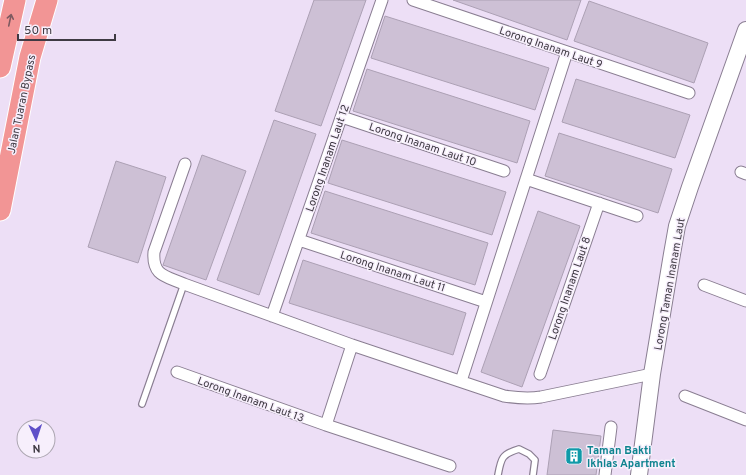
<svg xmlns="http://www.w3.org/2000/svg" width="746" height="475" font-family="Overpass,sans-serif">
<style>
.building{fill:#cdc0d5;stroke:#aca0b4}
.lines{fill:none;stroke-linecap:round;stroke-linejoin:round}
.lane-casing{stroke:#8a7e92;stroke-width:8}
.street-casing{stroke:#8a7e92;stroke-width:13}
.secondary-casing{stroke:#8a7e92;stroke-width:18}
.highway-casing{stroke:#fff;stroke-width:23}
.lane{stroke:#fff;stroke-width:5.5}
.street{stroke:#fff;stroke-width:11}
.secondary{stroke:#fff;stroke-width:16}
.highway{stroke:#f29595;stroke-width:21}
.oneway{stroke:#7e5a60}
.labels{text-anchor:middle;stroke-width:3;stroke-linejoin:round;paint-order:stroke}
.street-label{font-size:11px;fill:#3f3a43;stroke:#f7effc}
.culture-label{font-size:11px;font-weight:bold;fill:#0d838f;stroke:#f7effc;text-anchor:start}
</style>
<rect width="100%" height="100%" fill="#eddff6"/>
<path class="building" d="M314,0H366L321,126L275,111Z
M453,0H581L567,40Z
M589,1L708,43L694,83L574,41Z
M385,16L549,68L535,110L371,58Z
M367,69L530,121L517,163L353,111Z
M576,79L690,115L675,158L562,122Z
M274,120L316,134L259,295L217,280Z
M559,133L672,169L658,213L545,176Z
M342,140L506,192L492,235L328,183Z
M202,155L246,171L206,280L163,265Z
M116,161L166,177L138,263L88,247Z
M325,191L488,243L475,285L311,233Z
M538,211L580,226L522,387L481,372Z
M303,260L466,313L453,355L289,303Z
M553,430L601,436L596,475H547Z"/>
<g class="lines">
<defs>
<path id="lane" d="M142,404L184,284
M498,475C501,458 502,454 519,449L529,454L535,460L533,475"/>
<path id="street" d="M413,0L689,93
M342,117L504,171
M185,164L154,252C152,276 166,276 184,284L352,345L504,396C517,398 528,399 541,397L652,374
M741,172L746,174
M526,179L637,216
M299,240L486,302
M704,285L746,301
M272,316L382,0
M177,372L326,425L450,466
M540,374L599,203
M461,381L567,52
M685,396L746,420
M326,425L352,345
M605,475L611,427"/>
<path id="secondary" d="M639,475L652,374L672,254L677,226L690,187L746,30"/>
<path id="highway" d="M0,67L15,0
M0,210L30,57L47,0"/>
</defs>
<use href="#lane" class="lane-casing"/>
<use href="#street" class="street-casing"/>
<use href="#secondary" class="secondary-casing"/>
<use href="#highway" class="highway-casing"/>
<use href="#lane" class="lane"/>
<use href="#street" class="street"/>
<use href="#secondary" class="secondary"/>
<use href="#highway" class="highway"/>
</g>
<defs><path id="oneway-shaft" d="M-6 0H5M1.5-3L5.5 0L1.5 3" fill="none" stroke-width="1.6" stroke-linecap="round" stroke-linejoin="round"/></defs>
<use class="oneway" href="#oneway-shaft" transform="translate(10 20) rotate(-78)"/>
<defs>
<symbol id="building-square" viewBox="-11 -11 22 22"><rect x="-9" y="-9" width="18" height="18" rx="4" fill="#0f9aa8" stroke="#f7effc"/><path d="M-4-6H4V6H1V3H-1V6H-4ZM-2.5-4.3h1.7v1.8h-1.7ZM.8-4.3h1.7v1.8H.8ZM-2.5-1h1.7V.8h-1.7ZM.8-1h1.7V.8H.8Z" fill="#fff"/></symbol>
</defs>
<g fill-rule="evenodd">
<use href="#building-square" x="564" y="446" width="20" height="20"/>
</g>
<g class="labels">
<g class="street-label">
<text transform="translate(551 47) rotate(19)" y="4">Lorong Inanam Laut 9</text>
<text transform="translate(21 104) rotate(-78)" y="4">Jalan Tuaran Bypass</text>
<text transform="translate(423 144) rotate(19)" y="4">Lorong Inanam Laut 10</text>
<text transform="translate(327 158) rotate(-71)" y="4">Lorong Inanam Laut 12</text>
<text transform="translate(393 271) rotate(18)" y="4">Lorong Inanam Laut 11</text>
<text transform="translate(669 284) rotate(-80)" y="4">Lorong Taman Inanam Laut</text>
<text transform="translate(569 288) rotate(-71)" y="4">Lorong Inanam Laut 8</text>
<text transform="translate(251 399) rotate(20)" y="4">Lorong Inanam Laut 13</text>
</g>
<g class="culture-label">
<text x="587" y="454">Taman Bakti<tspan x="587" dy="13">Ikhlas Apartment</tspan></text>
</g>
</g>
<g transform="translate(36 439) rotate(177)"><circle r="19" fill="#f7effc" stroke="#ada7b2"/>
<path d="M0-3L7 15L0 10L-7 15Z" fill="#5f50c8"/>
<text y="-6" font-size="11" font-weight="bold" text-anchor="middle" fill="#3f3a43">N</text>
</g>
<path d="M18 34v6h97v-6" fill="none" stroke="#3f3a43" stroke-width="2"/>
<text x="24" y="34" font-size="12" fill="#3f3a43" stroke="#f7effc" stroke-width="3" paint-order="stroke">50 m</text>
</svg>
